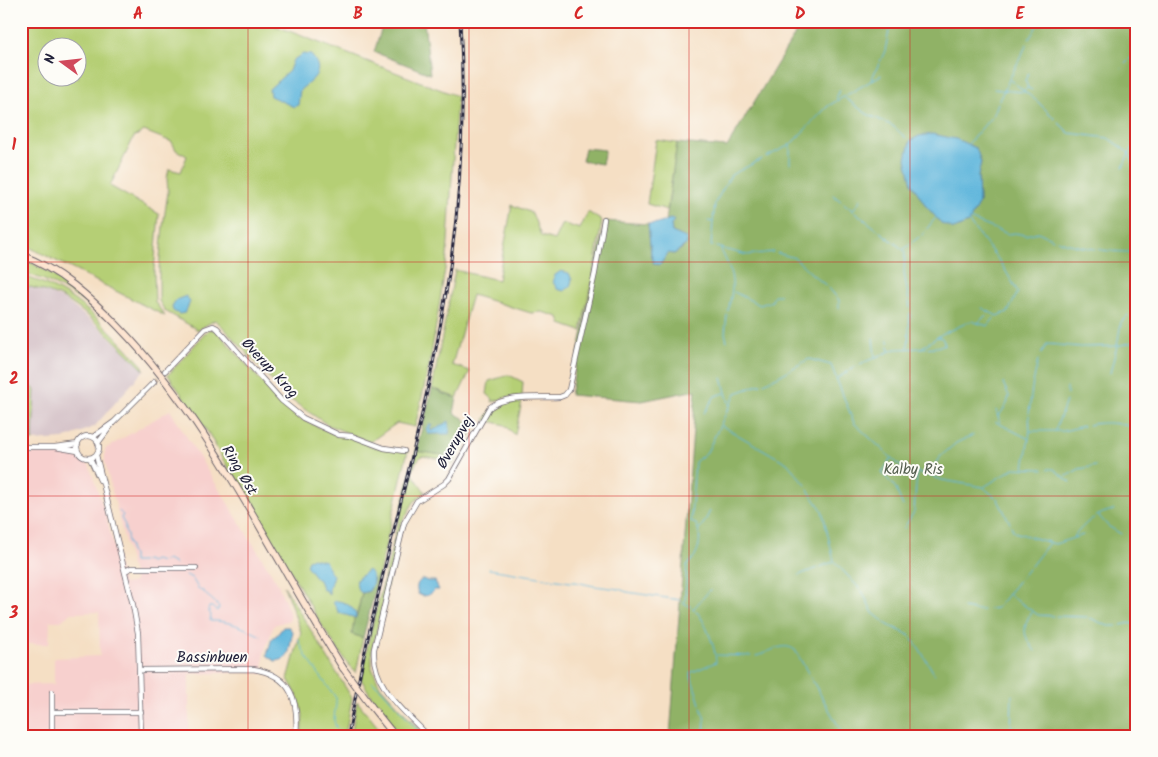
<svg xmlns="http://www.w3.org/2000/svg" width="1158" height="757" font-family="Kalam,sans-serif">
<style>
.built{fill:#f7d0ce}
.industrial{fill:#d2bec4}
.green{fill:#b5cf74;stroke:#6c7858;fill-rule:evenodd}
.forest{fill:#90b266;stroke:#596a50;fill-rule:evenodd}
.water{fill:#5fb6dc;stroke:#406c8c}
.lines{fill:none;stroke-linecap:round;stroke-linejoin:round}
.stream{stroke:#5fb6dc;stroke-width:1}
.street-tunnel{stroke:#cbb9a9;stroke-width:4.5;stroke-dasharray:4.5 2;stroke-linecap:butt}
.street-casing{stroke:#6c646b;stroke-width:6}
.secondary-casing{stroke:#6c646b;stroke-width:8}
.street{stroke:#fff;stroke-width:4.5}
.secondary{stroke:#fde4d0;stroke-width:6}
.rail-casing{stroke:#22223b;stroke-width:3}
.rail{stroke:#fdfcf7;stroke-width:1;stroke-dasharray:4;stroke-linecap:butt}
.secondary-bridge-casing{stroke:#6c646b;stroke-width:8;stroke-linecap:butt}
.secondary-bridge{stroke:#fde4d0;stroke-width:6}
.grid{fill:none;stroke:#d62828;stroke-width:1;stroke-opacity:0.55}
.labels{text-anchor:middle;stroke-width:4;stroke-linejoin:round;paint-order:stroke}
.street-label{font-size:15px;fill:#22223b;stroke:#fdfcf7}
.park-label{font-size:15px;fill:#555f4f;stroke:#fdfcf7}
.neatline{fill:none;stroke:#d62828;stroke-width:2}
.grid-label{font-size:16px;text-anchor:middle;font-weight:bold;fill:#d62828}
</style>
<rect width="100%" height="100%" fill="#fdfcf7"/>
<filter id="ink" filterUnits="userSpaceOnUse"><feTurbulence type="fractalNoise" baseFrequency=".02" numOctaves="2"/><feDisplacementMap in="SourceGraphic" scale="10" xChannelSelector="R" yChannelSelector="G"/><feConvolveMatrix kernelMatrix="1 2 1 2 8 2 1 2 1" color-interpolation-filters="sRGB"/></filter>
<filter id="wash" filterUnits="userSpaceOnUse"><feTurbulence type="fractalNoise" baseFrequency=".0096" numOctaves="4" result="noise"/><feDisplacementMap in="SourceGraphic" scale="20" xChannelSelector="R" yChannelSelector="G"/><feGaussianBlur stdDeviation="1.12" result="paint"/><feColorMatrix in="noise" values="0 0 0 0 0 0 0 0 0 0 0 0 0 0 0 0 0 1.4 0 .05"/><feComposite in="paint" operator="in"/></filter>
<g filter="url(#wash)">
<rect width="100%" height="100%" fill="#f5dfc4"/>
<path class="built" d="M170,410L278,584L289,612L290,620L274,625L264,653L263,674L252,672L189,674V736H21V685L54,684V658L100,656L99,612L71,613L61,621H50L49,644H21V453H70L89,465L107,519L123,584L135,582L105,462V449Z"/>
<path class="industrial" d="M29,287L47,292L66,301L100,328L144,370L94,427L63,439L33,441L35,390L23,375V368L28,361L27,353L24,350L21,351V294Z"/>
<path class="green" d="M21,21H263L457,96L447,257L430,362L415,427L397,423L370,442L328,425L288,398L221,325L215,320L198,330L165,311L159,301V268L163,226L168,192L167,178L169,169L181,172L187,156L176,150L172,142L144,131L134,137L110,186L159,214L154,271L155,302L165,316L21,243ZM48,48H78V78H48Z
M656,140L677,143L667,210L647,204Z
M512,205L532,213L541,236L554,240L562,223L580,229L588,212L602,221L593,274L581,331L561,324L559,317L542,312L531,313L472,295L452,365L470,371L457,398L432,389L455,270L498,280Z
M21,258C53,272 80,293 105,316L103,317C76,295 55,282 21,272Z
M21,276C75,289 107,327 143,366L144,370C121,348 93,316 66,300C55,294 42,290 30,287L21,294Z
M209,329L216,330L275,397L289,411L301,419L338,436L352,438L374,447L408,450L379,574L362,593L352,634L363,638L356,673L345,660L321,624L249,500L222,458L209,434L168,375Z
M24,350L27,353C28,361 23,366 23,375L35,390L33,441H21V361L23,358L21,351Z
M509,375L523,382L522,397H507L492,402L493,399L487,394L489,381Z
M522,401L515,435L505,425L485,420C494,402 503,402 522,401Z
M416,451L456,457L453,465L443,459L422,456L416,462L412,473L425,492L414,502L402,522L372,650V668L380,686L425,736H401L376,704L361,679L368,643Z
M284,586L352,698L345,736H301L303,715L297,695L288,679L301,632Z
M357,701L385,736H351Z"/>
<path class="forest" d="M384,21H424L430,74L374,52Z
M803,21H1137V736H670L696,390L642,401L570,395L605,221L648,224L651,254L660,265L668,253L674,254L684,247L681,236L672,232L670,219L666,221L677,143L727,147ZM932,134L981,162L978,176L979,203Z
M585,148L605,150L602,164L582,161Z
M432,389L441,391V393L457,398L454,413L463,418L474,430L456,457L416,451Z
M379,574L363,638L352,634L354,618L357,616L362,593L369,591L373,580Z"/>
<path class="water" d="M303,54L311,55C326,72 313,79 300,90L298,105L294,107L270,96L269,89L289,71L293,60Z
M932,134L956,139L976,148L981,162L978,176L979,203L968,223L954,229L942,224L926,206L912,184L906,159L910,141L919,136Z
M670,219L674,220L671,225L672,232L686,238L687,244L674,254L668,253L660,265L654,264L651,254L648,224L661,223Z
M561,271L569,273L572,280L570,287L564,291L557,289L553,282L555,275Z
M186,296L190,302L185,313L179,314L173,311L172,306L176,300Z
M449,421L450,430L449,434H428L426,429L430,424L434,425L431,426L430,430L432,431Z
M313,558L325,561L330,572L333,575L329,589V595L326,590H323L319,580L316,578L306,565L308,560Z
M368,570C376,576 373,584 369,591L362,593C356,590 356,584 357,579Z
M423,579L427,581H435L439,590H434C431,595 424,598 418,594C416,588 416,582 423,579Z
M335,601C343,600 357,608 356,618L339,613L333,602Z
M283,627H289L293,633C288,646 293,660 275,661L267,655L272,638L277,635Z"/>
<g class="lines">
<path class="stream" d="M1029,39L1040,21
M1122,67L1133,56L1137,54
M1009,79L1038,102L1055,119
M871,80L885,51L889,31
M1028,88L1025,80L1029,73
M994,89C1005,91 1014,91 1025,92
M1024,90L1028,88L1032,90
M845,98L867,114L893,126L906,138
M837,100V96L840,90
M999,100L1027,44
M1059,123L1069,133L1108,138L1129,153L1137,170
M968,144L994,114L998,103
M766,157L790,145L828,106L881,75
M790,164V145
M1123,167L1129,153L1137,143
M833,195L905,251L904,272L910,308
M853,210L861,199
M969,219L1008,234L1015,233L1025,235L1038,232L1053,239
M708,221L713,222L711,246H713
M968,221L1001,263L1018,292L1008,312L997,316L982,308
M713,222L715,203L731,175L762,159
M922,235L937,216
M1057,240C1077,248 1116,253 1137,252
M716,247L747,255L773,252
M720,248C734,275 735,282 728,311
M904,249L919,237
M777,253L795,258L813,275L828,287L839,300V308
M734,292L760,305L772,301L774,295H780
M727,315L725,333L727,341
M978,323L986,315
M873,338L875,357
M888,340L889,351
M908,347L910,313
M921,348L937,347L945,344L942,338L938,337
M1041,354L1047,344L1081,347L1117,346L1137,341
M860,364L895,349L921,348L942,334L971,321L988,326L994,318
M1110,373L1117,346L1121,322L1128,315
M722,378L730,407
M836,379L857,366
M764,383L777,377L809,359L831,365L854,423L900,466L942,480L983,487L995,497
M1067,395V387
M996,410L1000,423
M704,413L715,396L725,393
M1029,413L1032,388L1038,360
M998,417L1007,404L1009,396L1003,383
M996,422L1029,439
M1088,425C1104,421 1121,423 1137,428
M722,426L787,463L806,485
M1030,431H1064L1083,426
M1055,431L1066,401
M891,458L882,473L895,487L903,506
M1024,468L1030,431L1029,415
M1048,469H1054L1070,482
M927,474L941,456L956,443L973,435
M1065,477L1079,469L1096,466
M984,487L1014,468L1043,469
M808,490L822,510L834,561L860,589
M997,498L1010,523
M119,511L123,515L121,518L125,525V531C129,536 126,542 130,546V552L133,555V562H141L146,560L150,562L155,560L161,562L167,560L175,564
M1099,516L1108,526L1121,534
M1011,526L1014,532L1055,544L1083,535
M904,528L914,512L917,472
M699,529L704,523L710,511
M1074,537C1083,524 1098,512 1114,510
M1031,566L1049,543
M489,569L570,582H576L594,586L619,589L627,592L680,600C684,604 691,606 696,611C705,620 716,649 716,662L690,673L700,704
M186,575L192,578L199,590L203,591C207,597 216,601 219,608L217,611L212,607H209L208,610L211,615L210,621C228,620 245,628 261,636
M799,575L833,562
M862,591L873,613L888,625L909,635L919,648L935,675
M1008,594L1038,615L1053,616
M685,602L687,565C699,555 703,538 696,524L691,522V519L695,462L707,452L736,393L761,384
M963,608L974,610H983
M693,609L710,590
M989,609L997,608L1028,569
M1031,612C1021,631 1024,635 1035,651
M1056,616L1087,617
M1090,618L1108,626H1117
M1121,625L1130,623L1137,626
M298,639L306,656L336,698C337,711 329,723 340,731
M717,655L751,656
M756,656C769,653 783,641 795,650L844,736
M372,682L381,689L423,736
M701,707L705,720L704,736
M731,736L732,734
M1011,736L1012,695"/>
</g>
</g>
<g filter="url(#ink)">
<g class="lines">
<path class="street-tunnel" d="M154,382L165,371"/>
<defs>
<path id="street" d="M165,371L205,329L213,326L217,328L282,401L303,418L339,435L352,436L384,448L404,451
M77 447a11 11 0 1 1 22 0a11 11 0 1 1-22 0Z
M93,437L114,422L154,382
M98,443L113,423
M21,447H55L78,451
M55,447L78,444
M96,455L133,605L138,633L141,736
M90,458L100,480
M125,571L131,568H196
M140,670L253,669C292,675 299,701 296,736
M52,692V736
M52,712H141
M428,736C405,711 371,686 374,649L404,523L417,501L444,484L449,479L489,408C506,394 538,398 560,397L565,395L569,390L595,273L604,219"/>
<path id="secondary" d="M21,255C59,269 91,298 118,326C214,425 270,553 343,668
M371,706L395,736"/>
</defs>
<use href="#street" class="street-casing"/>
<use href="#secondary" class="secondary-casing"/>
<use href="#street" class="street"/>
<use href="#secondary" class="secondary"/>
<defs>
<path id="rail" d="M348,736C373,593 418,454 443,311C460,216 466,118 460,21"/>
</defs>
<use href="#rail" class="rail-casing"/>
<use href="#rail" class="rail"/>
<defs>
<path id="secondary-bridge" d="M343,668L371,706"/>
</defs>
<use href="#secondary-bridge" class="secondary-bridge-casing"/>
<use href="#secondary-bridge" class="secondary-bridge"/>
</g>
</g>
<path class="grid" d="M248,21V736M469,21V736M689,21V736M910,21V736M21,262H1137M21,496H1137"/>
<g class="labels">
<g class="street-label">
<text transform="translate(270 368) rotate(47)" y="5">Øverup Krog</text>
<text transform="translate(455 442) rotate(-60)" y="5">Øverupvej</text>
<text transform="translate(240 470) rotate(59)" y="5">Ring Øst</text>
<text x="212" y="662">Bassinbuen</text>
</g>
<g class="park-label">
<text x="913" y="474">Kalby Ris</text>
</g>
</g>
<rect width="1158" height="757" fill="none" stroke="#fdfcf7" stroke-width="55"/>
<g transform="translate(62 62) rotate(285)"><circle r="24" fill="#fdfcf7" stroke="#a5a5ac"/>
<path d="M0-4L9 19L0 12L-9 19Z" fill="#d1495b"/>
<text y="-8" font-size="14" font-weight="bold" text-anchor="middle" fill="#22223b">N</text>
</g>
<rect x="28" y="28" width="1102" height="702" class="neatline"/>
<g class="grid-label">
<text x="138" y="19">A</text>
<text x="358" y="19">B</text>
<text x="579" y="19">C</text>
<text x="800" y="19">D</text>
<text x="1020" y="19">E</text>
<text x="14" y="150">1</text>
<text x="14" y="384">2</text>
<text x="14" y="618">3</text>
</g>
</svg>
